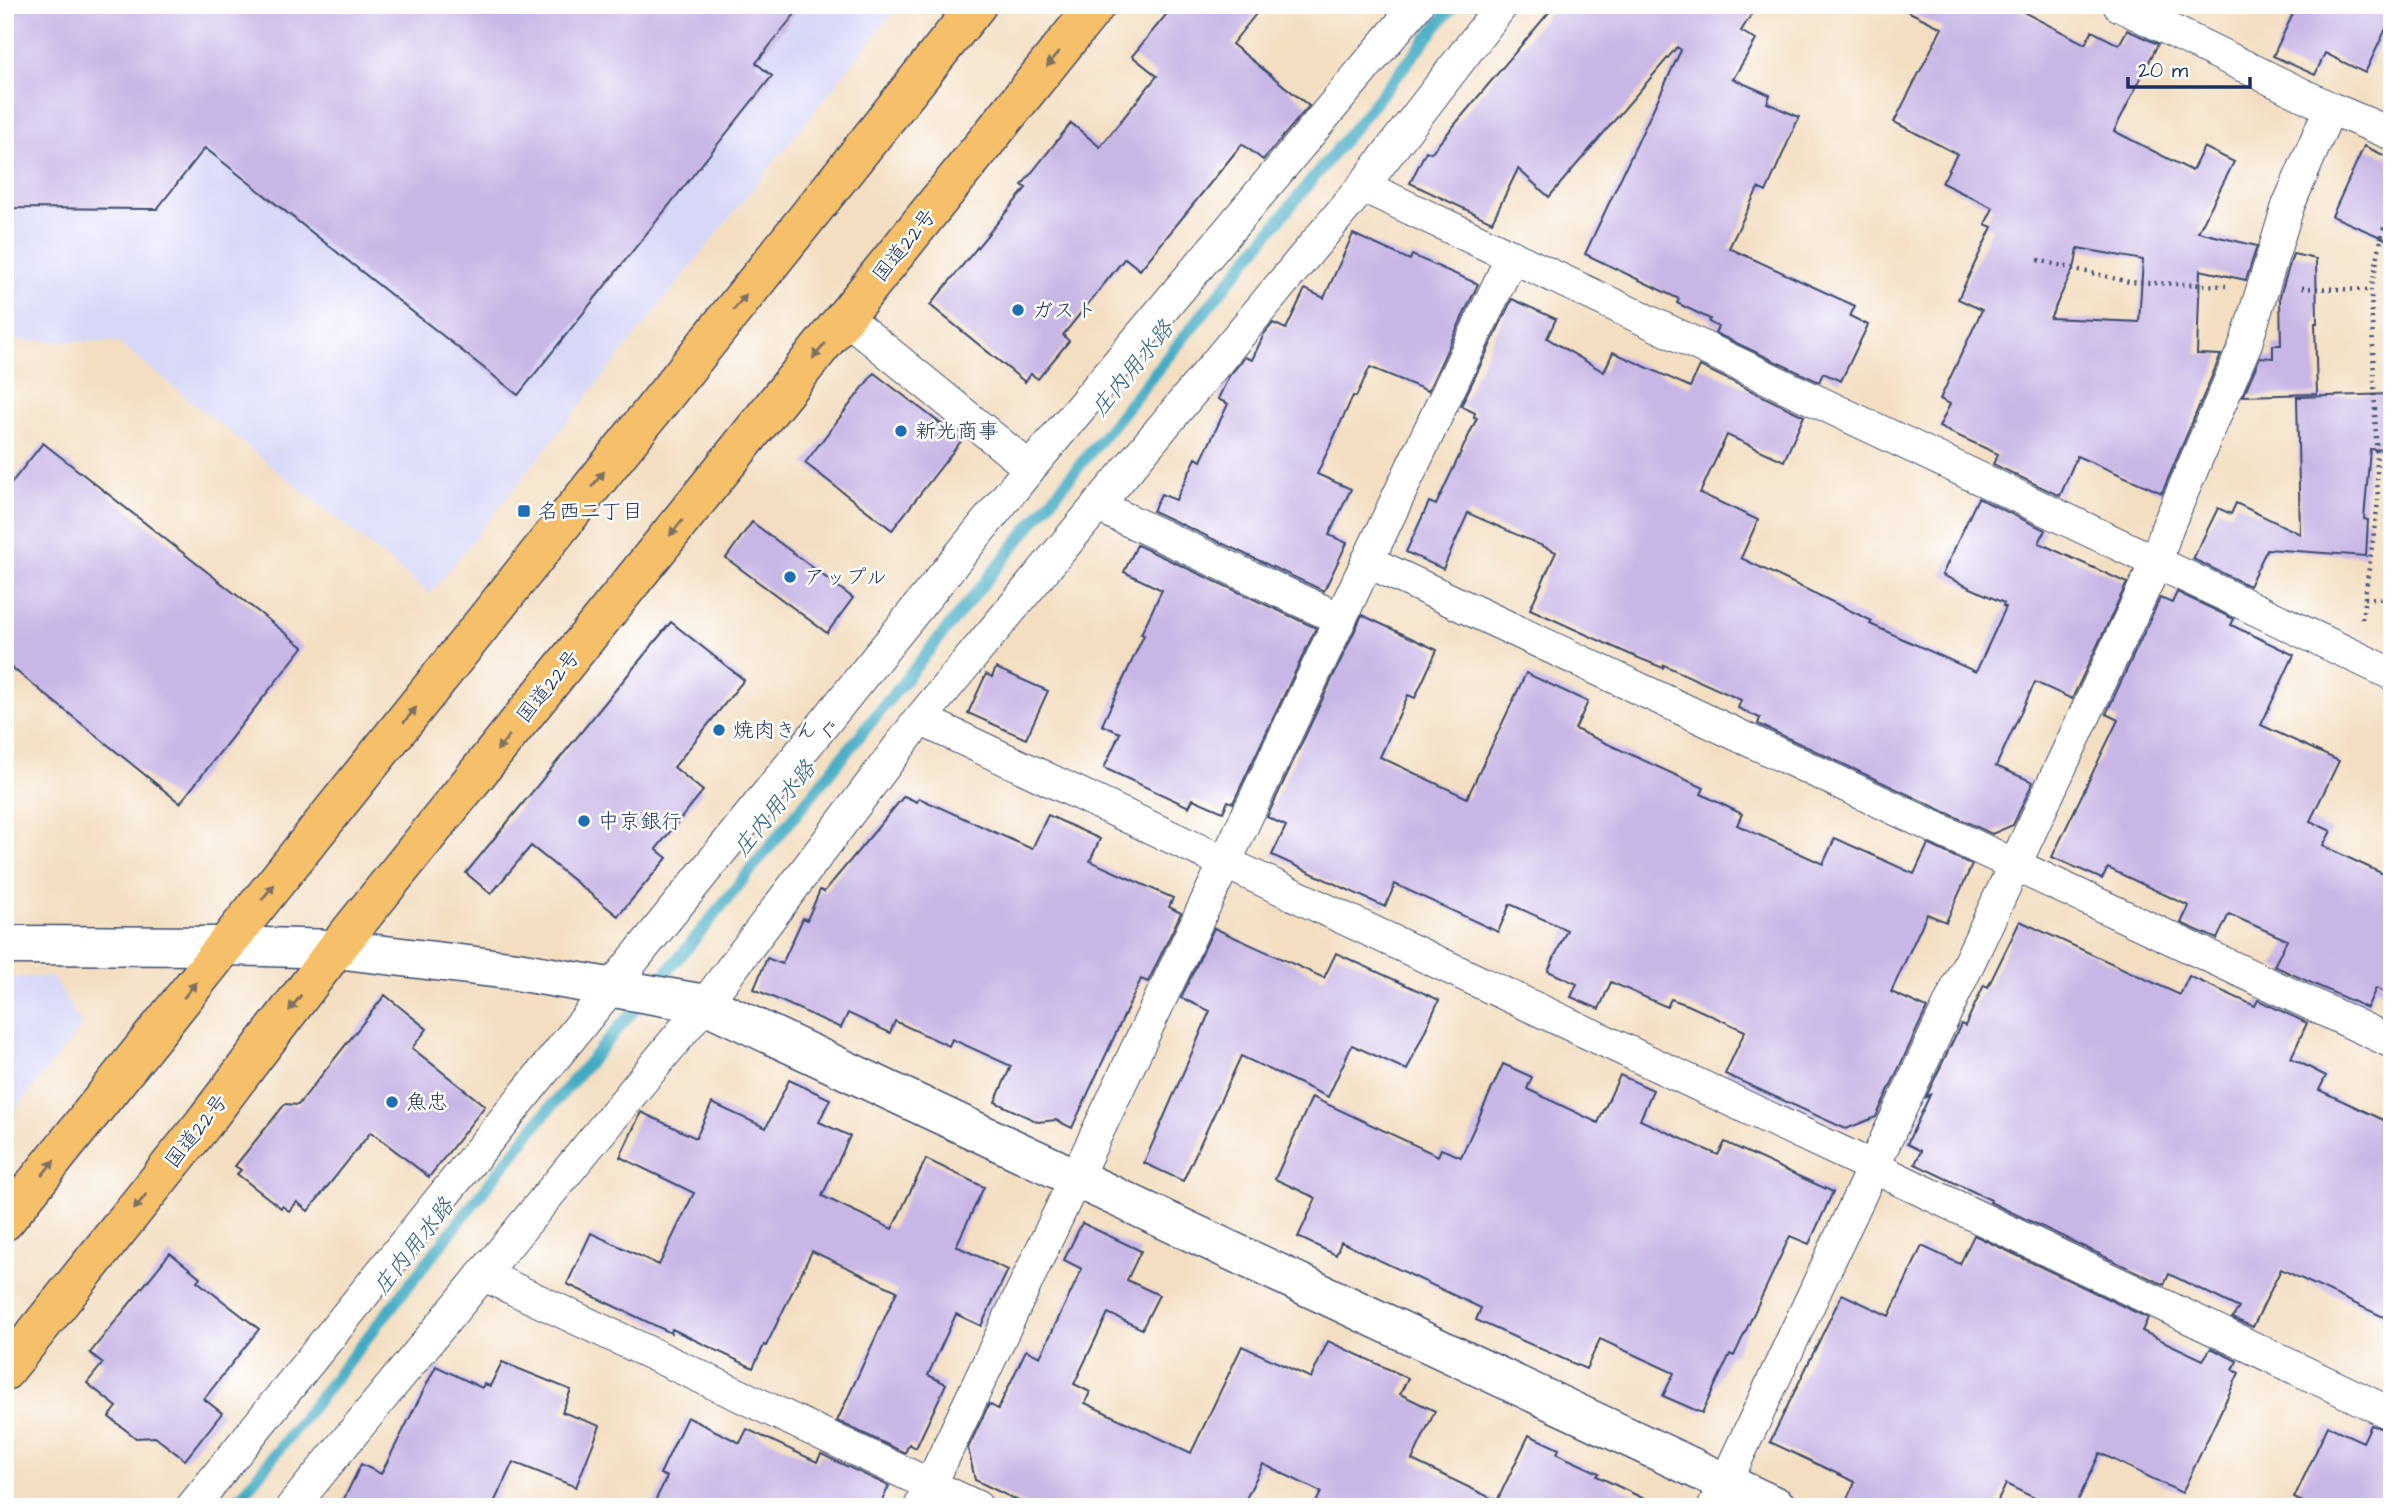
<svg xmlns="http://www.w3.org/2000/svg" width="2397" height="1512" font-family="'Architects Daughter','Klee One',sans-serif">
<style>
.built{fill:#d7d7f8}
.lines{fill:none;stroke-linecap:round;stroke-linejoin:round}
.stream{stroke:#43abc3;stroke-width:12}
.building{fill:#c8b6e6;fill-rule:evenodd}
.minor-casing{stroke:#3b496d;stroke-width:34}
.tertiary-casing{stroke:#3b496d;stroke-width:41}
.trunk-casing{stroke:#3b496d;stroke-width:41}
.path{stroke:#3b496d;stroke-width:4.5;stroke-dasharray:2 5;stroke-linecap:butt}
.minor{stroke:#fff;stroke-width:32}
.tertiary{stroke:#fff;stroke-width:38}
.trunk{stroke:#f6c06b;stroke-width:38}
.oneway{fill:#7e7064}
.poi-dot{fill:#1f6fb2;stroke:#fff;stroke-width:2.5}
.labels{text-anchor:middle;stroke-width:5;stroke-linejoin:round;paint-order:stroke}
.street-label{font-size:21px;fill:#1b2f5e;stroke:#fff}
.poi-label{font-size:21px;fill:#1b2f5e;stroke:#fff;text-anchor:start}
.water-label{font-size:23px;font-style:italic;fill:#2b6186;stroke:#fff}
</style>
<rect width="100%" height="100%" fill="#fff"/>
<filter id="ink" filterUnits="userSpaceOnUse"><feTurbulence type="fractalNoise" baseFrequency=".0143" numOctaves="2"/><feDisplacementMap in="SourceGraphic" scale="14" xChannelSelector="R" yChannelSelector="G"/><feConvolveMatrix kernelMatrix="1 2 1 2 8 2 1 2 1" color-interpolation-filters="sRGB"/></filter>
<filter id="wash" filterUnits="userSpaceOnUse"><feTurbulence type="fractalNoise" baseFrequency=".00686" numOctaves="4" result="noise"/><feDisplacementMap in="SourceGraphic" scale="28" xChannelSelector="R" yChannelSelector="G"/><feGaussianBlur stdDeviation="1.57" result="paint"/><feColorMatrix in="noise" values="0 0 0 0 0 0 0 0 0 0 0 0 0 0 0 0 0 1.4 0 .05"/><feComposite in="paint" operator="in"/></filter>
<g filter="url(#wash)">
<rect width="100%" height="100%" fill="#f3dec1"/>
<path class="built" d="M5,5H899L430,594L118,342L5,340Z
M5,977H53L82,1026L5,1122Z"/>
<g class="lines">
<path class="stream" d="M233,1507L542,1117L688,947L1454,5"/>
</g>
<g id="blocks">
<path class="building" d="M5,5H802L756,63L772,76L518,395L205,148L157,209L5,208Z
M1174,5H1263L1232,44L1309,106L1263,160L1242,144L1140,270L1125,258L1063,335L1069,341L1038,379L1031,374L1025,382L930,305L1026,188L1022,185L1071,123L1100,147L1157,76L1132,56Z
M1555,5H1757L1741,31L1756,40L1733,79L1770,95L1767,103L1799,117L1766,192L1758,188L1729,248L1855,306L1850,316L1868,325L1841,381L1823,373L1819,382L1715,333L1718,327L1709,322L1710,319L1677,303L1679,299L1585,254L1681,50L1677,47L1549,197L1518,169L1492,222L1410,183L1426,151L1431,153Z
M1895,5H2010L2085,44L2092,31L2119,45L2127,30L2158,44L2114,131L2192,171L2204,147L2234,162L2198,232L2257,246L2246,280L2200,270L2197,354L2221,355L2162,493L2077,456L2060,496L1993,464L1998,454L1939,427L1950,404L1940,399L1982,310L1958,299L1992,227L1985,224L1993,208L1942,183L1957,154L1894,122L1942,28ZM2078,248L2143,260L2139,322L2050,318L2075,265Z
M2297,5H2392V16L2365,73L2325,53L2315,75L2273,56Z
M2364,146L2392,159V242L2332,216Z
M1353,234L1410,260L1412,255L1478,284L1428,391L1370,367L1356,397L1353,396L1317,474L1351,489L1329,535L1347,543L1324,591L1153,511L1161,494L1176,500L1196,458L1201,461L1228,404L1218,399L1229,376L1245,357L1252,360L1264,334L1273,323L1286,329L1305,289L1324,298Z
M2293,254L2316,259L2317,323H2315L2317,394L2243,396L2260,357L2273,358V345H2281L2280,296Z
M1512,299L1556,319L1547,338L1604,372L1613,352L1690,387L1700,366L1804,416L1784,461L1727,435L1700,493L1758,520L1741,558L1872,621L1870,624L1976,672L2006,607L2003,606L2004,603L1942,575L1978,498L2045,530L2039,543L2127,583L2072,699L2035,682L1996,766L2033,782L2013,825L1992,834L1758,724L1760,718L1738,708L1741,700L1664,665L1663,668L1629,654L1530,609L1556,552L1468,513L1443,569L1406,552L1429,502L1436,505L1477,418L1474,417L1475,413L1461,406Z
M874,373L962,440L892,530L805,463Z
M2392,394V450L2370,449L2364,519L2368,520L2366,556L2267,549L2249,586L2193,559L2218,508L2231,514L2236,503L2300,534L2297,397Z
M43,443L303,647L180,803L5,662V491Z
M752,522L853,598L827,633L726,558Z
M1137,545L1316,628L1233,803L1228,801L1223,812L1193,799L1189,807L1104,768L1120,733L1102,725L1144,635L1141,634L1162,590L1124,572Z
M2177,592L2234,619L2231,625L2294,655L2261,725L2339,761L2310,821L2331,831L2323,846L2392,878V996L2376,988L2367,1008L2274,966L2287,940L2229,914L2217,939L2181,923L2189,906L2108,868L2102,879L2052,857L2118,720L2106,714L2160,598L2172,603Z
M1362,615L1437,650L1415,698L1408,695L1380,757L1467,798L1526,673L1588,702L1575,729L1704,788L1701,794L1742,814L1737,825L1823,864L1835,838L1914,874L1928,844L1972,865L1946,922L1927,914L1891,992L1927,1008L1876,1117L1846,1129L1725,1074L1745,1031L1688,1005L1671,999L1667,1007L1611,982L1599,1009L1571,997L1577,984L1548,971L1567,930L1510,904L1498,932L1395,884L1385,907L1272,855L1286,826L1267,817Z
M671,622L744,680L674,767L703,791L656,849L667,858L618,916L531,846L491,894L466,873Z
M996,668L1048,691L1026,739L968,713L986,674L992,677Z
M904,796L917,802L919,798L1032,849L1048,815L1100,839L1090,861L1173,898L1169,907L1181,913L1148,982L1141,979L1072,1128L1056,1120L1038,1122L995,1102L1011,1066L952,1039L949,1046L895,1021L890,1033L848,1013L841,1028L754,989L767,958L782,964L803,918L807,920L820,890L824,892Z
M2020,921L2180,995L2189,976L2255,1006L2258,1000L2307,1023L2291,1058L2326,1076L2319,1090L2392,1124V1321L2281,1269L2253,1327L2232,1318L2239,1308L2169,1274L2164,1285L1990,1202L1991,1200L1915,1164L1921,1151L1907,1144L1930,1095L1926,1097L1961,1024L1965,1026L1984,985L1988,987Z
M1214,928L1324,978L1336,953L1439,1000L1407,1070L1352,1045L1328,1097L1241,1056L1183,1181L1144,1163L1210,1011L1181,998Z
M385,995L427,1029L412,1048L485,1106L429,1177L371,1132L308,1211L297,1202L289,1211L282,1206L281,1208L237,1174L241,1170L235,1166L285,1104L298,1105Z
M1503,1064L1532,1077L1527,1089L1598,1123L1620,1075L1653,1090L1640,1120L1718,1155L1725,1142L1833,1192L1809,1244L1790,1236L1734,1356L1730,1354L1702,1413L1663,1396L1674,1373L1600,1339L1586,1369L1476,1320L1481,1308L1341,1242L1336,1255L1298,1237L1316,1198L1275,1179L1312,1097L1438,1156L1441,1149L1461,1157Z
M789,1080L830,1099L819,1122L850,1136L822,1196L892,1229L926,1159L984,1187L956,1246L1008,1270L981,1326L956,1314L928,1375L946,1384L916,1448L909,1444L905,1453L837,1421L897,1291L812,1251L766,1346L764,1345L753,1368L672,1329L671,1333L567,1284L591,1233L659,1265L694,1193L620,1157L641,1112L696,1138L712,1103L766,1128Z
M1082,1223L1141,1251L1127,1280L1159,1295L1142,1329L1108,1313L1074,1384L1090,1392L1085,1403L1191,1453L1242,1346L1311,1378L1328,1341L1408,1378L1400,1394L1435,1411L1412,1460L1497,1501L1529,1435L1559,1449L1557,1454L1599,1473L1597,1476L1661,1507H1314L1321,1492L1263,1464L1242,1507H1031L975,1480L968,1448L989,1404L998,1409L1026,1350L1040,1357L1082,1269L1064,1260Z
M1974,1235L2148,1318L2142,1331L2203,1360L2211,1348L2237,1361L2233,1370L2239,1373L2182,1493L2100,1453L2075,1507H2053L2006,1484L1995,1507H1843L1855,1482L1770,1442L1842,1294L1889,1316L1922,1246L1960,1264Z
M170,1253L200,1277L197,1281L259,1329L204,1399L222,1413L185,1460L155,1437L136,1438L109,1417L117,1407L87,1383L103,1363L90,1353Z
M502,1362L571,1390L562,1412L600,1426L576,1487L513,1462L492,1507H340L361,1464L381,1474L436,1366L482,1388L484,1384L490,1386Z
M687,1417L740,1443L747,1429L817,1462L821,1454L889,1486L879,1507H652L667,1477L660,1474Z
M2371,1425L2392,1432V1507H2313L2294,1498L2328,1426L2363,1442Z"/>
</g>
</g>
<g filter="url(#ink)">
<use href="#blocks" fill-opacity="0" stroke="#3b496d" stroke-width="2"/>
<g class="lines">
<defs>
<path id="minor" d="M2119,5L2330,108L2392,134
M1363,186L2392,674
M846,318L1030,468
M1098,506L1340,619
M1367,561L2392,1042
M920,719L1873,1167L2392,1414
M482,1274L977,1507
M192,1507L1030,468L1417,5
M292,1507L705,1004L920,719L1363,186L1502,5
M920,1507L1512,256
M1714,1507L2156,563L2167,528L2246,343L2288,206L2330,108"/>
<path id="tertiary" d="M5,945L225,946L336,949L517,971L705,1004L1777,1507"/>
<path id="trunk" d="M5,1221L977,5
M5,1371L203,1124L336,949L1096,5"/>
</defs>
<use href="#minor" class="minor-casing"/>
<use href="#tertiary" class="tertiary-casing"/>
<use href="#trunk" class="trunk-casing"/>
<path class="path" d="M2038,260L2129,282L2226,286
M2302,288L2371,290
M2365,598L2392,599
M2362,619L2378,502L2371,290L2383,230L2392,210"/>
<use href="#minor" class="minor"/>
<use href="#tertiary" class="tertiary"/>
<use href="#trunk" class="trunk"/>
</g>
<defs><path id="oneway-solid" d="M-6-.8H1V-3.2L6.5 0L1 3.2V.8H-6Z" transform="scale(1.75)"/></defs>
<g class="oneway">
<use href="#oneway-solid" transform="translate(1053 59) rotate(129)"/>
<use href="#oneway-solid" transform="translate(740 302) rotate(-51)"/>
<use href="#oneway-solid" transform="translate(819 351) rotate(129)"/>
<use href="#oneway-solid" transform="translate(598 479) rotate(-51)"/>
<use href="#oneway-solid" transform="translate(676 528) rotate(129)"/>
<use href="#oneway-solid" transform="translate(410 715) rotate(-51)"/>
<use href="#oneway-solid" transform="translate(503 743) rotate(129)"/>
<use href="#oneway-solid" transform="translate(268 892) rotate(-51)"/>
<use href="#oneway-solid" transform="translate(190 990) rotate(-51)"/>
<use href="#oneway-solid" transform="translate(295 1003) rotate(127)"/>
<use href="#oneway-solid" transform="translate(48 1168) rotate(-51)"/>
<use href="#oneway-solid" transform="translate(140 1202) rotate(129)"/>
</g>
</g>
<g class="poi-dot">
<circle cx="1018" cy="310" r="7"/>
<circle cx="901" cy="431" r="7"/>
<rect x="517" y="504" width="14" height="14" rx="3.5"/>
<circle cx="790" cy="577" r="7"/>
<circle cx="719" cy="730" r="7"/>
<circle cx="584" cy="821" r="7"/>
<circle cx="392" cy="1102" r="7"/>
</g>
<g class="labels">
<g class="street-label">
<text transform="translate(904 245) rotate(-51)" y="7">国道22号</text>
<text transform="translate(548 686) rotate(-51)" y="7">国道22号</text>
<text transform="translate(196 1131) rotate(-52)" y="7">国道22号</text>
</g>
<g class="poi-label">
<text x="1032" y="317">ガスト</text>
<text x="915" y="438">新光商事</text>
<text x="538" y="518">名西二丁目</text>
<text x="804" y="584">アップル</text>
<text x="733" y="737">焼肉きんぐ</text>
<text x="598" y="828">中京銀行</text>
<text x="406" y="1109">魚忠</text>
</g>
<g class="water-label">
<text transform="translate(1132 368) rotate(-51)" y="8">庄内用水路</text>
<text transform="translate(774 808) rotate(-51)" y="8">庄内用水路</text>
<text transform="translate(413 1246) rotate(-52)" y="8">庄内用水路</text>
</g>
</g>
<rect width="2397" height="1512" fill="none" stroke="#fff" stroke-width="28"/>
<path d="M2128 77v10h122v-10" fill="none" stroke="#1b2f5e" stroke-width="3.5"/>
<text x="2138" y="77" font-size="21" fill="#1b2f5e" stroke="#ffffff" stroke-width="5" paint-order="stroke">20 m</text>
</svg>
